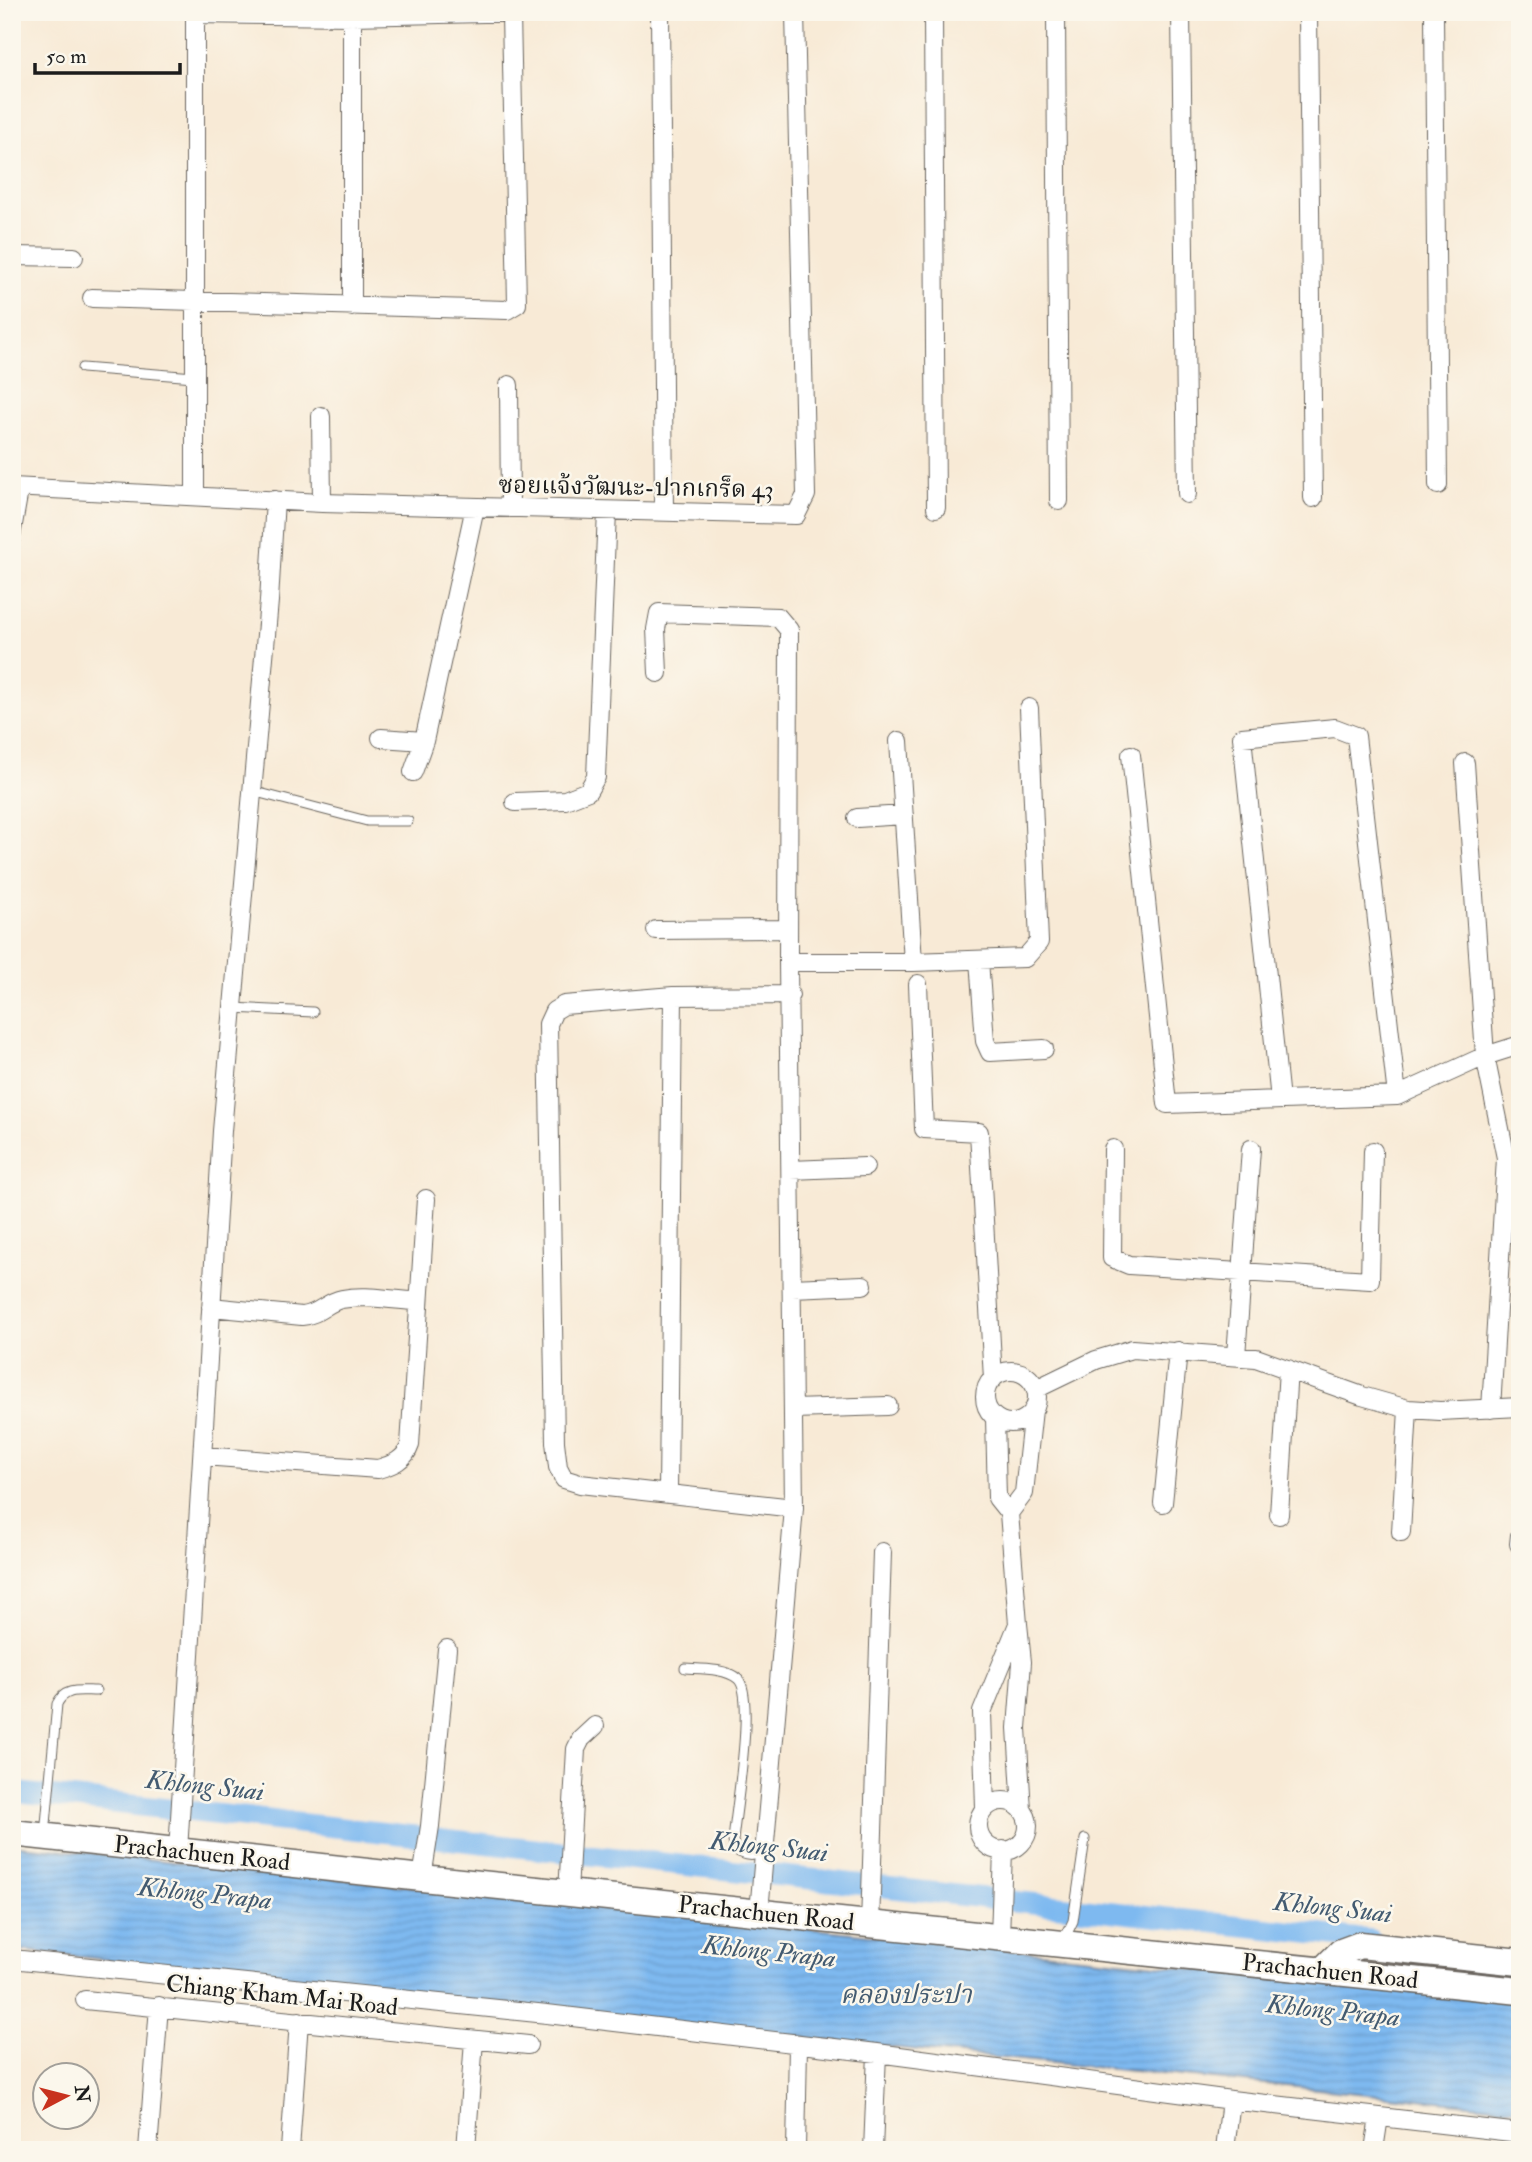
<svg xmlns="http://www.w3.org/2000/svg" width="1532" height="2162" font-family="'IM FELL Double Pica','Noto Serif Thai',serif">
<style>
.water{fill:url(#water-rules);stroke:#4d6a86;stroke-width:2}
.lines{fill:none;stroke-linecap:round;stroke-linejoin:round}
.canal{stroke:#7eb9f0;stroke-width:21}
.lane-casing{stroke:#69645d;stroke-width:11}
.street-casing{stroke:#69645d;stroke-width:20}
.secondary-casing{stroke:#69645d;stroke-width:29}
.lane{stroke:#fff;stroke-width:9}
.street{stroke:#fff;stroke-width:18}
.secondary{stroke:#fff;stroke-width:26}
.labels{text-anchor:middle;stroke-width:5;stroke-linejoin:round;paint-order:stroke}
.street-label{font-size:24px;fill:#1c1c1c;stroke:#fbf7ec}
.water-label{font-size:26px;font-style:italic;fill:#435b71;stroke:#fbf7ec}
</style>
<defs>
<pattern id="water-rules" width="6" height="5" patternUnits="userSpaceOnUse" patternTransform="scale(1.75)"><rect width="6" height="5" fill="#7eb9f0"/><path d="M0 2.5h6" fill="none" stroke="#6c9ecd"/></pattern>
</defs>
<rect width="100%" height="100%" fill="#fbf7ec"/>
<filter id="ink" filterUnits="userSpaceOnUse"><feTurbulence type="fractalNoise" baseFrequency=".0143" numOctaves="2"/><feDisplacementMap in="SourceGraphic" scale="14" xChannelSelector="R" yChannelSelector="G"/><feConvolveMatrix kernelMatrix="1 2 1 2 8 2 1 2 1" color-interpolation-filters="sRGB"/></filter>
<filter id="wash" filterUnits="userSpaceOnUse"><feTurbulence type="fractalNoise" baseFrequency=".00686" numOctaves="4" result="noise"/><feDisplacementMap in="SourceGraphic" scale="28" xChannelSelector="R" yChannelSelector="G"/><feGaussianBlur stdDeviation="1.57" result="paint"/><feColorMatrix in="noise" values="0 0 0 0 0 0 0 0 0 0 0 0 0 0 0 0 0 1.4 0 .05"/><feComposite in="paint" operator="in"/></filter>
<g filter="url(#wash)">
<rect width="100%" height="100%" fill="#f8ead6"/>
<path class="water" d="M12,1845L1520,2003V2109L880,2046L12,1949Z"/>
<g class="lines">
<path class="canal" d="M12,1792L1371,1940"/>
</g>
</g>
<g filter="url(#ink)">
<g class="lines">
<defs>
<path id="lane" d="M82,368L194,377
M12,556L24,488
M252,791L367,821H408
M232,1008L313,1012
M685,1668C700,1669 726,1668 738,1679C756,1695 735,1814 733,1841L735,1850C746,1856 753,1858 764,1851
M45,1835L57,1704C65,1687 81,1691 96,1691
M1064,1940L1073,1921L1085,1839"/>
<path id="street" d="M195,12V496
M660,12L664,512
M933,12L936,508
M1056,12L1059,501
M1181,12L1187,494
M1308,12L1313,498
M1434,12L1438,485
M195,14L352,16L530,12
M12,256L74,257
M92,298L507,310L517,304L511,14
M352,307V16
M509,385L510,508
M321,416L322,503
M12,487L322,503L796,515L806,495L795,12
M658,673L656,629L659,613L778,617L789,630L788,962L794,1508L759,1912
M381,738L424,741
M899,741L913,962
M1131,755L1167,1104L1397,1096L1485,1056L1520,1045
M1465,763L1485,1056L1506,1158L1491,1409
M413,772L424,741L475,507
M515,802L565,800L588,791L596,777L607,511
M857,818L904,815
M656,930L788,929
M979,960L985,1041L990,1052L1044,1049
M788,962H913L1025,958L1039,942L1029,708
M918,984L924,1129L979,1132L993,1379
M790,995L673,996L564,1005L554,1011L548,1024L555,1442L558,1467L564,1479L580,1484L794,1508
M1280,1100L1242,737L1335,728L1356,736L1397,1096
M1113,1149L1112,1258L1129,1265L1370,1280L1373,1151
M791,1170L865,1167
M792,1288L863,1285
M211,1307L302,1316C319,1315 326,1302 342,1299C366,1294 394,1301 419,1301
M1236,1356L1251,1149
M985 1397a26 26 0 1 1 52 0a26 26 0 1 1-52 0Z
M1036,1389L1096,1360L1132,1349L1256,1358L1362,1396L1408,1409L1440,1411L1520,1407
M793,1409L888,1406
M995,1418L997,1498L1009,1513L1018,1624
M203,1456L378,1469C392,1465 405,1460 410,1445L426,1199
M668,1493L673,996
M1163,1503L1178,1351
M1009,1513L1024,1493L1033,1410
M1279,1515L1288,1369
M1401,1532L1408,1409
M1519,1544L1520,1535
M978 1826a25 25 0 1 1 50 0a25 25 0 1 1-50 0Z
M985,1808L982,1712L1018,1624L1022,1662L1017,1728L1022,1810
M178,1851L222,1131L269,601L275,500
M422,1878L430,1826L447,1649
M568,1893L576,1749L581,1739L595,1726
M870,1925L882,1552
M1000,1937L1003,1850
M12,1959L547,2014L877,2053L1231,2100L1520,2133
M85,2000L528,2045
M148,2150L159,2006
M290,2150L299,2021
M466,2150L474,2040
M796,2150L798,2045
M873,2150L877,2053
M1225,2150L1231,2100
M1374,2150L1379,2117"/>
<path id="secondary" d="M12,1833L422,1878L1520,1991
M1323,1970L1341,1952L1360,1945L1520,1962"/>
</defs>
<use href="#lane" class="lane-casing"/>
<use href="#street" class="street-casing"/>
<use href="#secondary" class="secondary-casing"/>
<use href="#lane" class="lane"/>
<use href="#street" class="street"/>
<use href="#secondary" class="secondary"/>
</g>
</g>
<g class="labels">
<g class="street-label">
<text transform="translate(636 487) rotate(1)" y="8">ซอยแจ้งวัฒนะ-ปากเกร็ด 43</text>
<text transform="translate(202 1853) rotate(6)" y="8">Prachachuen Road</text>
<text transform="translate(766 1913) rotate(6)" y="8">Prachachuen Road</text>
<text transform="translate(1330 1971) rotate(6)" y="8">Prachachuen Road</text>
<text transform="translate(282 1995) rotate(6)" y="8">Chiang Kham Mai Road</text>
</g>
<g class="water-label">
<text transform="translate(205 1785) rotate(6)" y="9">Khlong Suai</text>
<text transform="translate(769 1846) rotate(6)" y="9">Khlong Suai</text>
<text transform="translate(205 1893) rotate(6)" y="9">Khlong Prapa</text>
<text transform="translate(1333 1907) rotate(6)" y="9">Khlong Suai</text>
<text transform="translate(769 1951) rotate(6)" y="9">Khlong Prapa</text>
<text x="906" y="2003">คลองประปา</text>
<text transform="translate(1333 2010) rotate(6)" y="9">Khlong Prapa</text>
</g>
</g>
<rect width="1532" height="2162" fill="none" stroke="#fbf7ec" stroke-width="42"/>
<g transform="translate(66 2096) rotate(83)"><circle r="33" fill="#fbf7ec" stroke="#a29f99" stroke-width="2"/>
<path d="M0-5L12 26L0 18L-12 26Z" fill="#c8321e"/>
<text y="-10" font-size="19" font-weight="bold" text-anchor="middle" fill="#1c1c1c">N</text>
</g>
<path d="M35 63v10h145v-10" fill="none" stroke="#1c1c1c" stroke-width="3.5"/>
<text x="46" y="63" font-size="21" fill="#1c1c1c" stroke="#fbf7ec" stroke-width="5" paint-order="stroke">50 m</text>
</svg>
